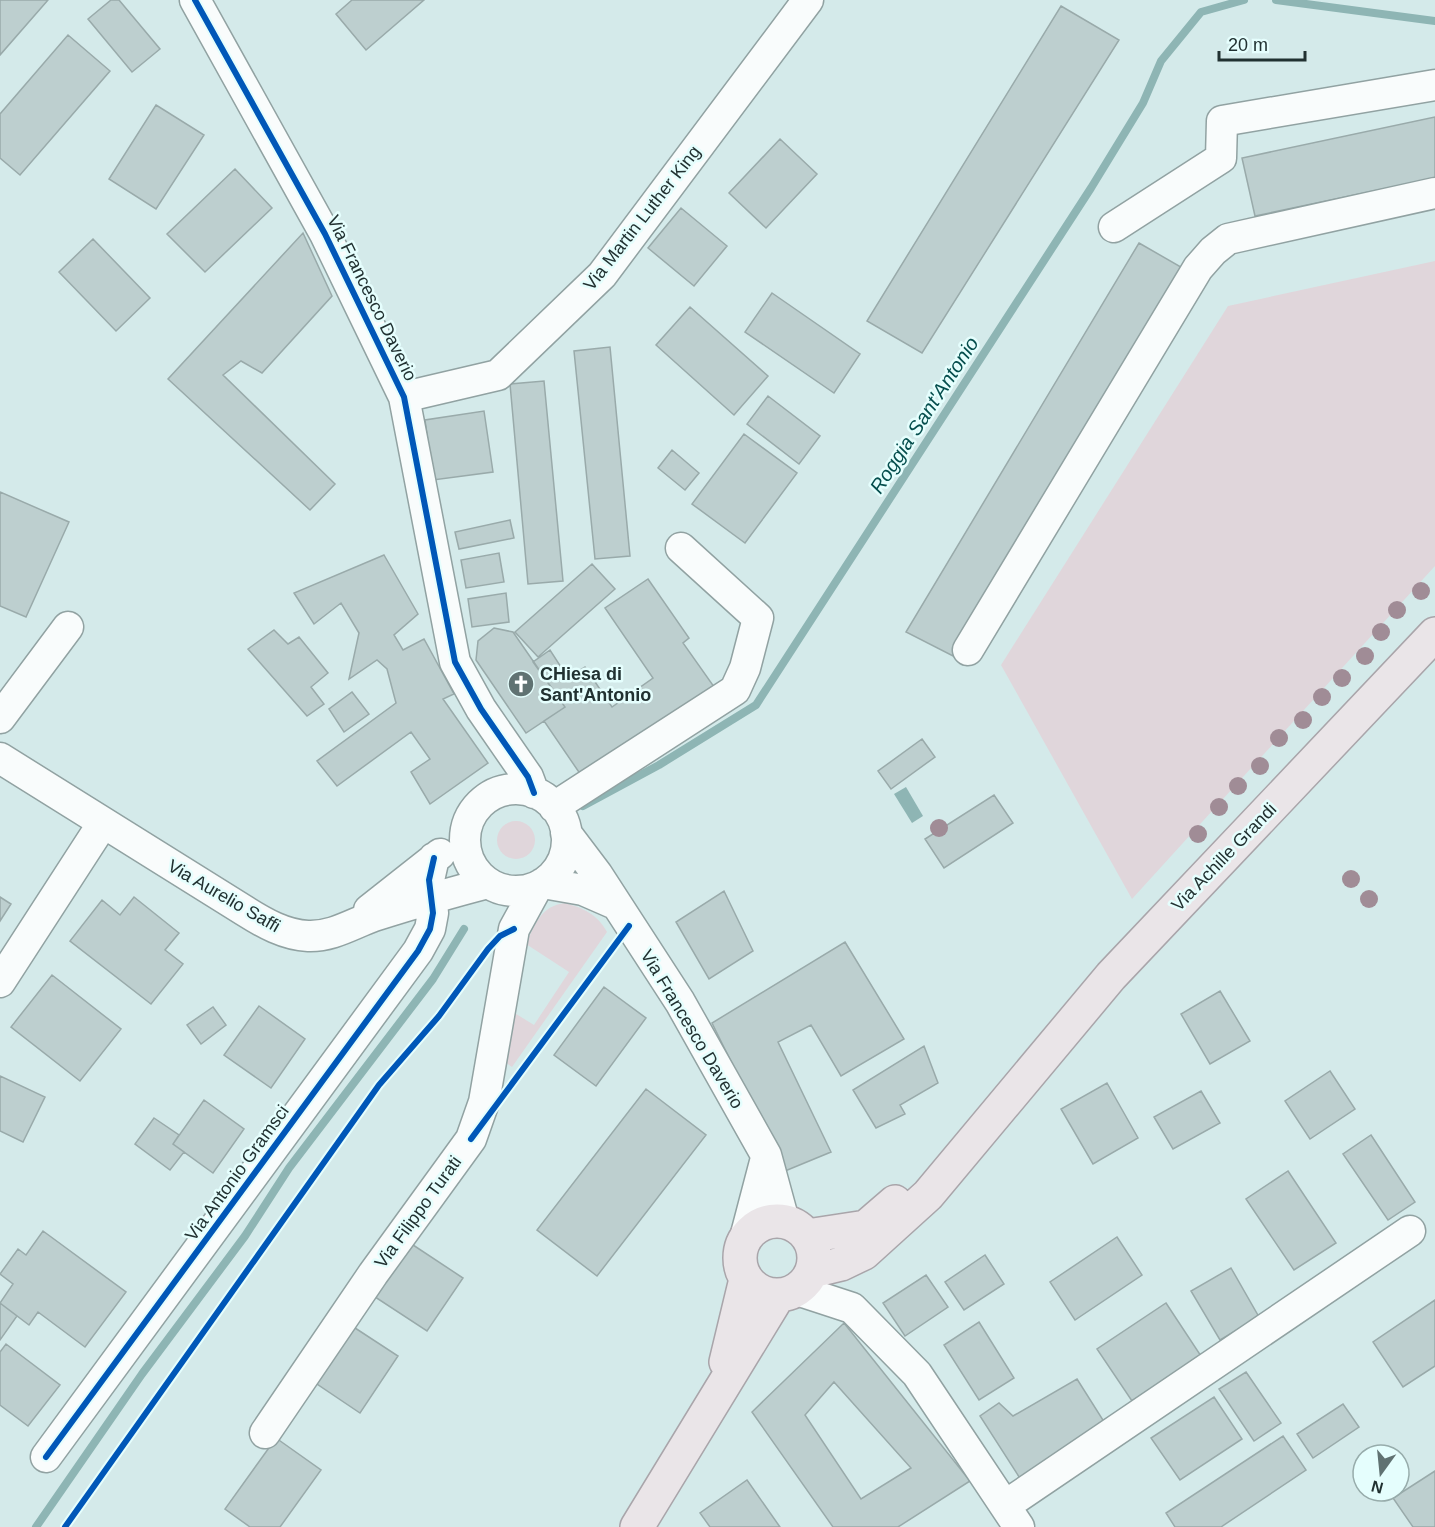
<svg xmlns="http://www.w3.org/2000/svg" width="1435" height="1527" font-family="Helvetica,sans-serif">
<style>
.green{fill:#e0d6db}
.water{fill:#8eb5b4}
.lines{fill:none;stroke-linecap:round;stroke-linejoin:round}
.stream{stroke:#8eb5b4;stroke-width:8}
.building{fill:#bdcfcf;stroke:#9aa;stroke-width:1.5;fill-rule:evenodd}
.minor-casing{stroke:#91a2a2;stroke-width:33}
.major-casing{stroke:#a9a5aa;stroke-width:36}
.minor{stroke:#f9fcfc;stroke-width:30}
.major{stroke:#eae5e8;stroke-width:33}
.cycleway-casing{stroke:#e5fefd;stroke-width:10}
.cycleway{stroke:#0057b8;stroke-width:6}
.tree{fill:#a08c96}
.labels{text-anchor:middle;stroke-width:5;stroke-linejoin:round;paint-order:stroke}
.street-label{font-size:18px;fill:#213131;stroke:#e5fefd}
.poi-label{font-size:18px;font-weight:bold;fill:#213131;stroke:#e5fefd;text-anchor:start}
.water-label{font-size:20px;font-style:italic;fill:#054e4d;stroke:#e5fefd}
</style>
<rect width="100%" height="100%" fill="#d4eaea"/>
<path class="green" d="M1435,261V566L1132,899L1001,665L1228,306Z
M497 840a19 19 0 1 1 38 0a19 19 0 1 1-38 0Z
M565,903C583,908 597,914 607,932L512,1067L499,1058L513,1012L534,1025L569,972L526,944C535,924 541,906 565,903Z"/>
<path class="water" d="M906,787L923,816L912,823L894,794Z"/>
<g class="lines">
<path class="stream" d="M1276,0L1435,21
M583,806L659,765L756,705L1091,188L1143,103L1161,61L1201,12L1244,0
M36,1527L142,1374L245,1236L289,1168L433,979L464,929"/>
</g>
<path class="building" d="M0,0H48L0,55Z
M111,0H119L160,49L132,72L88,19Z
M352,0H424L366,50L336,14Z
M1061,6L1119,40L922,353L867,321Z
M68,35L110,71L20,175L0,158V114Z
M156,105L204,135L156,209L109,179Z
M1435,117V178L1255,216L1242,158Z
M780,139L817,174L766,228L729,193Z
M235,169L272,208L205,272L167,234Z
M681,208L727,246L694,286L648,248Z
M303,233L332,296L262,373L241,361L223,375L335,484L310,510L168,379Z
M93,239L150,298L116,331L59,272Z
M1139,243L1193,274L957,658L906,632Z
M772,293L860,354L834,393L745,332Z
M690,307L768,376L734,415L656,345Z
M610,347L630,556L595,559L574,351Z
M544,381L563,581L528,584L510,384Z
M768,396L820,436L799,464L747,424Z
M484,411L493,472L433,480L425,420Z
M744,434L797,473L745,543L692,504Z
M672,450L699,473L685,490L658,468Z
M0,492L69,522L26,617L0,606Z
M510,520L514,538L459,549L455,532Z
M499,553L504,582L466,588L461,560Z
M384,555L418,614L394,635L403,650L424,639L454,694L443,699L488,763L430,804L411,772L430,759L411,732L337,786L317,761L396,703L387,669L377,660L349,679L359,633L341,603L314,624L294,593Z
M592,564L615,589L538,657L515,632Z
M648,579L689,638L683,643L717,691L585,781L544,721L565,707L533,662L550,650L568,678L585,667L612,707L653,678L605,608Z
M506,593L509,622L472,627L468,599Z
M494,628L513,632L565,707L526,733L476,660L478,641Z
M274,630L288,644L299,637L328,673L311,687L324,704L307,716L248,649Z
M352,692L369,714L344,732L329,709Z
M922,739L935,757L891,789L878,771Z
M994,795L1013,823L944,868L925,839Z
M724,891L753,951L709,979L676,922Z
M0,897L11,904L0,921Z
M134,897L179,933L165,950L183,964L151,1004L70,941L102,900L120,915Z
M845,942L904,1039L841,1076L811,1025L778,1042L831,1152L785,1171L712,1023Z
M52,975L121,1029L80,1081L11,1027Z
M604,987L646,1018L596,1086L554,1055Z
M1220,991L1250,1041L1210,1064L1181,1014Z
M259,1006L305,1039L271,1088L224,1055Z
M213,1007L226,1025L201,1044L187,1025Z
M924,1046L938,1083L900,1105L905,1114L876,1128L853,1090Z
M1330,1071L1355,1109L1310,1139L1285,1101Z
M0,1076L45,1097L23,1142L0,1131Z
M1107,1083L1138,1138L1093,1164L1061,1109Z
M646,1089L706,1135L597,1276L537,1230Z
M1201,1091L1220,1123L1173,1149L1154,1117Z
M204,1100L244,1129L213,1173L173,1144Z
M154,1118L179,1135L173,1144L184,1152L170,1170L135,1144Z
M1371,1135L1415,1202L1388,1220L1343,1154Z
M1288,1171L1336,1243L1294,1270L1246,1199Z
M43,1231L126,1292L85,1347L38,1312L29,1325L0,1303L13,1284L0,1274L18,1249L26,1255Z
M1117,1237L1142,1275L1075,1320L1050,1282Z
M407,1241L463,1278L427,1331L372,1295Z
M985,1255L1004,1284L964,1310L945,1282Z
M1231,1268L1259,1317L1220,1340L1191,1291Z
M926,1275L948,1307L905,1336L883,1303Z
M1435,1300V1366L1403,1387L1373,1342Z
M0,1303L17,1316L0,1340Z
M1166,1303L1201,1356L1132,1401L1097,1349Z
M979,1322L1014,1378L979,1400L944,1345Z
M844,1323L970,1481L898,1527H833L752,1412ZM834,1382L911,1468L861,1499L805,1415Z
M352,1326L398,1356L360,1413L314,1382Z
M6,1344L60,1385L28,1426L0,1405V1352Z
M1246,1372L1281,1423L1254,1441L1219,1389Z
M1077,1379L1108,1428L1023,1483L980,1416L999,1403L1013,1416Z
M1214,1397L1242,1439L1180,1480L1151,1438Z
M1343,1404L1359,1427L1313,1458L1297,1434Z
M1283,1436L1306,1470L1221,1527H1175L1166,1513Z
M276,1438L321,1470L280,1527H250L225,1509Z
M1435,1471V1527H1413L1393,1498Z
M747,1480L780,1527H710L700,1513Z"/>
<g class="lines">
<defs>
<path id="minor" d="M195,0L325,234L404,397L455,662L481,709L528,777L534,793
M1114,227L1221,158L1222,121L1435,85
M404,397L498,375L602,275L808,0
M968,650L1198,268L1213,251L1228,239L1435,193
M0,718L68,627
M0,758L245,911C264,923 285,935 308,936C332,937 352,924 374,916C412,904 449,893 488,883
M465 840a51 51 0 1 1 102 0a51 51 0 1 1-102 0Z
M554,807L735,690L745,668L758,618L681,548
M566,833L597,874L680,1002L766,1155L784,1221
M543,883L583,890L615,904
M369,910L440,854
M0,982L103,823
M745,1238L766,1158
M797,1290L852,1308L917,1374L1019,1527
M265,1433L373,1274L471,1139L484,1102L514,929L537,887
M46,1457L418,951L430,929L433,913L429,880L434,858
M1006,1505L1410,1231"/>
<path id="major" d="M740 1258a37 37 0 1 1 74 0a37 37 0 1 1-74 0Z
M807,1236L866,1227L895,1202
M812,1271L841,1264L864,1253L928,1195L1111,976L1435,634
M726,1362L746,1279
M637,1527L778,1296"/>
</defs>
<use href="#minor" class="minor-casing"/>
<use href="#major" class="major-casing"/>
<use href="#minor" class="minor"/>
<use href="#major" class="major"/>
<defs>
<path id="cycleway" d="M195,0L325,234L404,397L455,662L481,709L528,777L534,793
M471,1139L629,926
M46,1457L418,951L430,929L433,913L429,880L434,858
M65,1527L379,1085L439,1016L488,949L500,936L514,929"/>
</defs>
<use href="#cycleway" class="cycleway-casing"/>
<use href="#cycleway" class="cycleway"/>
</g>
<g class="tree">
<circle cx="1421" cy="591" r="9"/>
<circle cx="1397" cy="610" r="9"/>
<circle cx="1381" cy="632" r="9"/>
<circle cx="1365" cy="656" r="9"/>
<circle cx="1342" cy="678" r="9"/>
<circle cx="1322" cy="697" r="9"/>
<circle cx="1303" cy="720" r="9"/>
<circle cx="1279" cy="738" r="9"/>
<circle cx="1260" cy="766" r="9"/>
<circle cx="1238" cy="786" r="9"/>
<circle cx="1219" cy="807" r="9"/>
<circle cx="939" cy="828" r="9"/>
<circle cx="1198" cy="834" r="9"/>
<circle cx="1351" cy="879" r="9"/>
<circle cx="1369" cy="899" r="9"/>
</g>
<defs>
<symbol id="church-disc" viewBox="-11 -11 22 22"><circle r="9.5" fill="#607272" stroke="#e5fefd"/><path d="M-1.2-6h2.4v3.5h3.3v2.4h-3.3V6h-2.4V-.1h-3.3v-2.4h3.3Z" fill="#fff"/></symbol>
</defs>
<g fill-rule="evenodd">
<use href="#church-disc" x="506" y="669" width="30" height="30"/>
</g>
<g class="labels">
<g class="street-label">
<text transform="translate(642 218) rotate(-52)" y="6">Via Martin Luther King</text>
<text transform="translate(372 298) rotate(64)" y="6">Via Francesco Daverio</text>
<text transform="translate(1224 857) rotate(-46)" y="6">Via Achille Grandi</text>
<text transform="translate(224 896) rotate(30)" y="6">Via Aurelio Saffi</text>
<text transform="translate(692 1029) rotate(59)" y="6">Via Francesco Daverio</text>
<text transform="translate(237 1173) rotate(-54)" y="6">Via Antonio Gramsci</text>
<text transform="translate(418 1212) rotate(-54)" y="6">Via Filippo Turati</text>
</g>
<g class="poi-label">
<text x="540" y="680">CHiesa di<tspan x="540" dy="21">Sant'Antonio</tspan></text>
</g>
<g class="water-label">
<text transform="translate(924 415) rotate(-57)" y="7">Roggia Sant'Antonio</text>
</g>
</g>
<g transform="translate(1381 1473) rotate(195)"><circle r="28" fill="#e5fefd" stroke="#97acab" stroke-width="1.5"/>
<path d="M0-4.5L10 22L0 15L-10 22Z" fill="#607272"/>
<text y="-9" font-size="16" font-weight="bold" text-anchor="middle" fill="#213131">N</text>
</g>
<path d="M1219 51v9h86v-9" fill="none" stroke="#213131" stroke-width="3"/>
<text x="1228" y="51" font-size="18" fill="#213131" stroke="#e5fefd" stroke-width="4.5" paint-order="stroke">20 m</text>
</svg>
